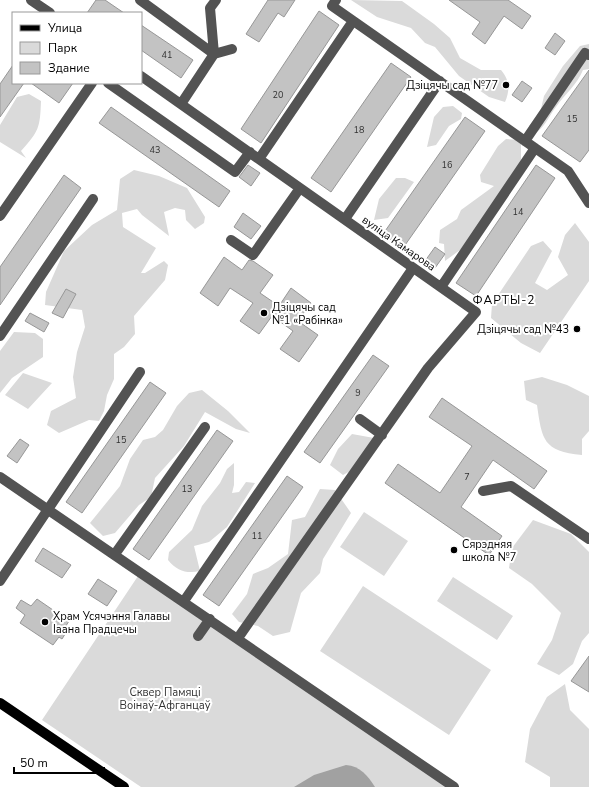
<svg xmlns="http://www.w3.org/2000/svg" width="589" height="787" font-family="'Nunito Sans',sans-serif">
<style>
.green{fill:#dadada}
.water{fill:#a1a1a1}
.building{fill:#c3c3c3;stroke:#979797}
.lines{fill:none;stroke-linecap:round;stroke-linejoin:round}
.minor{stroke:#535353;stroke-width:10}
.major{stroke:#000;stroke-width:10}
.poi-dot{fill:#000;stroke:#fff;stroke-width:1.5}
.labels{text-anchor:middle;stroke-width:4;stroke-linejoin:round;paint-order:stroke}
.number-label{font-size:9px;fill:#313131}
.poi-label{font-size:11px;fill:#000;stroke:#fff;text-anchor:start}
.street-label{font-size:11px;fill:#000;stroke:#fff}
.park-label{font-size:11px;fill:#313131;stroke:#fff}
.neighbourhood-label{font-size:12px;letter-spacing:1px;fill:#000;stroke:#fff}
</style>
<rect width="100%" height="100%" fill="#fff"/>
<path class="green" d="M351,0L402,1L434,24L450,38L460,58L481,70H501C510,81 510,90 505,102L489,97L459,76L435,47L425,43L411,28L377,17Z
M589,44V69L583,70C577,85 565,94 556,107C549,116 546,125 537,132L529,126L540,113L544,96L563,66L580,46Z
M29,94L41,101C40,128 39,131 21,151L26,158L0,142V125L17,97Z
M453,106L462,113L461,119L449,126L436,145L427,147L434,117L443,107Z
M506,139L521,140V165L478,227L460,250L445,261L444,244L439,243L440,230L457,219L461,210L494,186L481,182L480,175L498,146Z
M134,170L159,176L187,188L205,217L204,223L195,229L186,220L185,210L175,208L164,212L169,236L142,215L137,209L122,213L123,227L156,248L141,273H145L164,261L168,265L165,280L134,316L135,334L124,347L114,354V379L107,395L104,411L99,421L89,420L59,433L47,425L51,411L76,398L73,377L77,352L85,327L82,310L45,305L46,292L64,251L92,225L117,210L120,179Z
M396,178H405L414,182L388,218L374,220L379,199Z
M575,223L589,242V281L540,353L521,343L491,318L492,304L531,246L543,241L552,251L535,283L547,290L568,275L558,257L565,235Z
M14,332L35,333L43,339V357L12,378L0,393V351Z
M23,373L52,383L28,409L5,395Z
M542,377L567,385L589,396V431L582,439V455C543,451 542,440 537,405L526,400L524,381Z
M202,390L228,411L250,433L236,429L205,412L184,446L155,478L151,497L139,505L115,533L103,536L90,523L120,486L130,459L143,440L155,437L163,430L177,406L189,393Z
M352,434L374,438L354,469L343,475L330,465L338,449Z
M234,463V485L232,493L239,492L246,482L255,483L227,527L209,542L194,546L200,571C187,574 177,571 168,560L169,552L192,530L202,506L220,483L227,469Z
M320,489L335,490L351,513L323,559L320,573L301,593L290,632L273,636L258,626L239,622L232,614L247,594L253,574L268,568L288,554L292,520L305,517Z
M364,512L408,541L384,576L340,547Z
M533,520L571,534L589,552V633L582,641L573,664L559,675L537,664L552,640L561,613L532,584L509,568L512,548Z
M138,576L447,787H141L42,720Z
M453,577L513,616L497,640L437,601Z
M363,586L491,670L449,735L320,651Z
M565,684L570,710L589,729V787H550V777L525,762L530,729L547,697Z"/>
<path class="water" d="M346,765C360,766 368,776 375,787H294L314,775Z"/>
<path class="building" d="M96,0H105L124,13H87Z
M268,0H295L284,17L278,13L259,42L246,34Z
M449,0H508L531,16L522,29L504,16L485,44L472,34L480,22Z
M319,11L339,25L261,143L241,129Z
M141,25L193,60L181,78L141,50Z
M555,33L565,41L555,55L545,48Z
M391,63L411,77L331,192L311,178Z
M13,65V83H24L0,117V84Z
M589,70V150L580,162L542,136Z
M522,81L532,88L522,102L512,95Z
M31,83H73L59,103Z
M111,107L230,191L219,207L99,123Z
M465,117L485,131L403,248L383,234Z
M248,165L260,173L251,186L239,177Z
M536,165L555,178L476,296L456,283Z
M64,175L81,188L0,305V267Z
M243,213L261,226L251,239L234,227Z
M435,247L445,254L435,268L425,261Z
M224,257L242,270L249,260L253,261L273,275L260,293L279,306L291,288L311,303L298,321L318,335L299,362L280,349L293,331L272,316L259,334L240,321L253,303L230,288L218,306L200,293Z
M66,289L76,294L63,318L52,313Z
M30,313L49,323L44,332L25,321Z
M373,355L389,366L320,463L304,452Z
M150,382L166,393L82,513L66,502Z
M442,398L547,471L534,489L493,460L461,507L502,536L489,555L385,483L398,464L440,493L472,446L429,417Z
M217,430L233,441L149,560L133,549Z
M20,439L29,445L17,463L7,456Z
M287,476L303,487L219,606L203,595Z
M43,548L71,565L62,578L35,561Z
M98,579L117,591L107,606L88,594Z
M37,599L69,621L64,629L67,631L62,639L59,637L53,645L20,623L25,615L16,608L21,600L31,606Z
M589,656V692L571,681Z"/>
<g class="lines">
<path class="minor" d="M31,0L50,13
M140,0L214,54L181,104
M216,0L210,8L214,54L232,49
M336,0L332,6L535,148
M141,76L476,312L428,368L238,638
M108,83L235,172L250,152
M525,141L585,53L589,55
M259,159L353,21
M0,216L92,83
M345,219L440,81
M231,240L253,255L300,188
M441,287L535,148L568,171L589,203
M0,336L93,199
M360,419L382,435
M0,477L454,787
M483,491L511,486L589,539
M115,554L205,427
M0,581L140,372
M184,601L413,268
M198,636L210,619"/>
<path class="major" d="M0,703L124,787"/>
</g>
<g class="poi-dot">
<circle cx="506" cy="85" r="4"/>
<circle cx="264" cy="313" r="4"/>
<circle cx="577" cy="329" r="4"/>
<circle cx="454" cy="550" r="4"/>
<circle cx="45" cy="622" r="4"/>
</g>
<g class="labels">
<g class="number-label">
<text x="167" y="58">41</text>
<text x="278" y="98">20</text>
<text x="572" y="122">15</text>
<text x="359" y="133">18</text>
<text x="155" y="153">43</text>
<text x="447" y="168">16</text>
<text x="518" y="215">14</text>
<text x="358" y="396">9</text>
<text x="121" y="443">15</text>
<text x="467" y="480">7</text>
<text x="187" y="492">13</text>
<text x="257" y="539">11</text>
</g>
<g class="poi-label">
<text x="498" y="89" text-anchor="end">Дзіцячы сад №77</text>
<text x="272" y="311">Дзіцячы сад<tspan x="272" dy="13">№1 «Рабінка»</tspan></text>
<text x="569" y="333" text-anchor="end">Дзіцячы сад №43</text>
<text x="462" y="548">Сярэдняя<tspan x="462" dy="13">школа №7</tspan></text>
<text x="53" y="620">Храм Усячэння Галавы<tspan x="53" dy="13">Іаана Прадцечы</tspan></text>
</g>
<g class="street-label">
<text transform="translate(399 243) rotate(35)" y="4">вуліца Камарова</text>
</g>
<g class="park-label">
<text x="165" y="696">Сквер Памяці<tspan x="165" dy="13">Воінаў-Афганцаў</tspan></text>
</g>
<g class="neighbourhood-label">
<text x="504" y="304">ФАРТЫ-2</text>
</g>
</g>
<rect x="12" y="12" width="130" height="72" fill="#ffffff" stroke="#999999"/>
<rect x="20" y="25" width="20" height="6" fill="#000000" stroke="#999999"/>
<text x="48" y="32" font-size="12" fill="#000000">Улица</text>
<rect x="20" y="42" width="20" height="12" fill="#dadada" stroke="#999999"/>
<text x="48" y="52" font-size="12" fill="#000000">Парк</text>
<rect x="20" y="62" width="20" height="12" fill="#c3c3c3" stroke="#999999"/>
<text x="48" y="72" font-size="12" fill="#000000">Здание</text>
<path d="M14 767v6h90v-6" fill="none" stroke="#000000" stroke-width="2"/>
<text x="20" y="767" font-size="12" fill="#000000" stroke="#ffffff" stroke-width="3" paint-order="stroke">50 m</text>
</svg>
